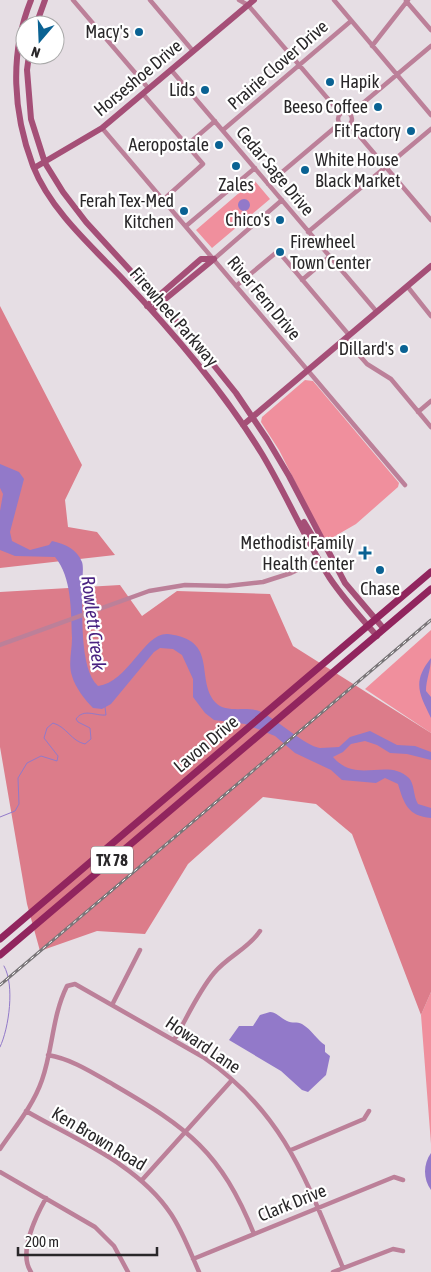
<svg xmlns="http://www.w3.org/2000/svg" width="431" height="1272" font-family="'Asap Condensed',sans-serif">
<style>
.green{fill:#f08f9d}
.forest{fill:#dc7c8a}
.water{fill:#9279c9}
.lines{fill:none;stroke-linecap:round;stroke-linejoin:round}
.stream{stroke:#9279c9;stroke-width:1}
.street{stroke:#bc8099;stroke-width:4.5}
.secondary{stroke:#a54f77;stroke-width:6}
.primary{stroke:#91255e;stroke-width:7}
.rail-casing{stroke:#797578;stroke-width:3}
.rail{stroke:#fff;stroke-width:1;stroke-dasharray:4;stroke-linecap:butt}
.poi-dot{fill:#0a6293;stroke:#fff;stroke-width:2}
.labels{text-anchor:middle;stroke-width:4.5;stroke-linejoin:round;paint-order:stroke}
.shield{fill:#fff;stroke:#696869;stroke-width:1}
.shield-label{font-size:16px;font-weight:bold;fill:#292729}
.poi-label{font-size:18px;fill:#292729;stroke:#fff;text-anchor:end}
.street-label{font-size:18px;fill:#292729;stroke:#fff}
.water-label{font-size:19px;font-style:italic;fill:#4a2382;stroke:#fff}
</style>
<rect width="100%" height="100%" fill="#e6dee4"/>
<path class="green" d="M254,180L270,199L212,248L196,230Z
M305,380L313,381L399,483L398,487L356,524L330,539L323,537L279,450L261,422L262,417Z
M431,630V733L365,689Z
M431,992V1144L421,1015Z"/>
<path class="forest" d="M0,306L82,465L65,500L68,527L97,532L115,555L0,568Z
M120,585L142,616L177,591L270,594L293,646L431,733V992L421,1015L352,834L316,804L263,797L188,864L145,934L97,931L40,951L27,904L0,747V592Z"/>
<path class="water" d="M238 205a6 6 0 1 1 12 0a6 6 0 1 1-12 0Z
M0,464L19,472L24,479L10,532L12,541L30,550L49,545L52,541C65,544 77,549 82,562C84,568 82,579 82,585C83,611 79,669 98,686C129,682 144,632 168,634C219,640 195,678 215,702C226,714 245,706 259,711C277,719 305,746 320,748C327,748 333,747 339,747L350,737L370,731L397,745L415,746L431,752V760L407,754L390,753L377,745L365,741L351,744L343,752L333,757C357,785 387,757 409,778C415,785 413,796 418,804L431,808V818C408,816 404,804 398,784L385,778L376,783L342,780L331,770L295,753L275,736L245,724L214,720L205,713L193,697V679L182,655L173,649L160,648L154,652L111,704L102,709L93,708C85,700 75,687 72,676C68,664 72,651 72,638C71,612 72,577 55,557L15,556L0,550V511L3,494L0,488Z
M431,658C431,670 426,679 426,691L431,697V718C419,693 412,682 431,658Z
M270,1012C278,1013 280,1018 287,1021C292,1024 297,1021 302,1024C312,1030 317,1040 325,1045V1052L330,1056L326,1075L308,1092L302,1090L281,1071L229,1040L239,1026H253L260,1015Z
M431,1153V1190C423,1179 423,1164 431,1153Z"/>
<g class="lines">
<path class="stream" d="M0,817L15,811L19,804L18,778L27,763L41,756L57,761L58,756L44,738L47,728L53,723C67,727 71,741 85,744L91,739L90,728L78,722L76,719C84,708 95,716 106,715L105,707
M0,1047C9,1028 15,985 4,966"/>
<path class="street" d="M73,0L149,89
M150,0L193,51
M239,0L248,5L340,113
M334,0L431,115
M406,1L431,30
M372,46L408,0
M172,71L377,312
M143,94L203,164L163,200
M338 119a7 7 0 1 1 14 0a7 7 0 1 1-14 0Z
M350,114L431,46
M350,125L431,220
M102,128L405,485
M223,130L351,21
M187,145L215,121
M268,184L339,124
M186,226L255,168
M308,232L431,129
M214,259L282,200
M302,280L329,257
M236,286L278,251L349,335
M407,286L431,316
M345,339L367,364L391,379L431,427
M418,412L431,401
M0,645L149,591L185,585L227,586L263,582L291,573L319,560
M112,1005L140,950
M174,1040C187,1018 198,992 214,973C228,956 248,949 260,931
M48,1055C72,1059 93,1073 114,1085C188,1128 221,1152 254,1234
M26,1111C76,1140 138,1164 171,1214C183,1232 190,1252 199,1272
M0,1149C15,1127 33,1106 42,1080C53,1049 52,1016 67,986L75,984L203,1057C284,1112 307,1182 343,1268
M291,1150L364,1119L369,1111
M0,1172L95,1227L114,1246L128,1272
M142,1180L232,1080
M193,1259L394,1177L403,1180
M31,1272C18,1253 36,1216 46,1198
M333,1272L393,1249L403,1251"/>
<path class="secondary" d="M31,0C9,54 13,113 33,166C50,209 89,244 120,276C172,331 222,389 262,454C286,494 304,537 329,577C343,598 360,617 377,636
M36,25L45,0
M29,55L27,70L31,119L45,163L63,192L86,222L192,338L236,393L267,439L289,476L345,583L384,629
M34,168L102,128L254,0
M147,306L201,259H214
M152,310L214,259
M243,425L431,266
M304,522L318,545H325"/>
<path class="primary" d="M0,939L431,572
M0,955L431,589"/>
<defs>
<path id="rail" d="M0,985L431,620"/>
</defs>
<use href="#rail" class="rail-casing"/>
<use href="#rail" class="rail"/>
</g>
<g class="poi-dot">
<circle cx="139" cy="32" r="5"/>
<circle cx="330" cy="82" r="5"/>
<circle cx="205" cy="90" r="5"/>
<circle cx="378" cy="107" r="5"/>
<circle cx="411" cy="131" r="5"/>
<circle cx="219" cy="145" r="5"/>
<circle cx="236" cy="166" r="5"/>
<circle cx="305" cy="170" r="5"/>
<circle cx="184" cy="211" r="5"/>
<circle cx="280" cy="220" r="5"/>
<circle cx="280" cy="252" r="5"/>
<circle cx="404" cy="349" r="5"/>
<path d="M362.5 545.5h5v5h5v5h-5v5h-5v-5h-5v-5h5z"/>
<circle cx="380" cy="570" r="5"/>
</g>
<g class="labels">
<rect class="shield" x="91" y="846.5" width="42" height="27" rx="4"/>
<g class="shield-label">
<text x="112" y="866">TX 78</text>
</g>
<g class="poi-label">
<text x="129" y="38">Macy's</text>
<text x="340" y="88" text-anchor="start">Hapik</text>
<text x="195" y="96">Lids</text>
<text x="368" y="113">Beeso Coffee</text>
<text x="401" y="137">Fit Factory</text>
<text x="209" y="151">Aeropostale</text>
<text x="315" y="166" text-anchor="start">White House<tspan x="315" dy="21">Black Market</tspan></text>
<text x="236" y="191" text-anchor="middle">Zales</text>
<text x="174" y="207">Ferah Tex-Med<tspan x="174" dy="21">Kitchen</tspan></text>
<text x="270" y="226">Chico's</text>
<text x="290" y="248" text-anchor="start">Firewheel<tspan x="290" dy="21">Town Center</tspan></text>
<text x="394" y="355">Dillard's</text>
<text x="354" y="549">Methodist Family<tspan x="354" dy="21">Health Center</tspan></text>
<text x="380" y="595" text-anchor="middle">Chase</text>
</g>
<g class="street-label">
<text transform="translate(278 65) rotate(-41)" y="6">Prairie Clover Drive</text>
<text transform="translate(138 78) rotate(-40)" y="6">Horseshoe Drive</text>
<text transform="translate(275 171) rotate(50)" y="6">Cedar Sage Drive</text>
<text transform="translate(264 298) rotate(50)" y="6">River Fern Drive</text>
<text transform="translate(174 317) rotate(49)" y="6">Firewheel Parkway</text>
<text transform="translate(206 744) rotate(-40)" y="6">Lavon Drive</text>
<text transform="translate(203 1045) rotate(34)" y="6">Howard Lane</text>
<text transform="translate(99 1139) rotate(31)" y="6">Ken Brown Road</text>
<text transform="translate(292 1203) rotate(-22)" y="6">Clark Drive</text>
</g>
<g class="water-label">
<text transform="translate(94 623) rotate(83)" y="7">Rowlett Creek</text>
</g>
</g>
<g transform="translate(40 40) rotate(199)"><circle r="24" fill="#ffffff" stroke="#a9a9a9"/>
<path d="M0-4L9 19L0 12L-9 19Z" fill="#0a6293"/>
<text y="-8" font-size="14" font-weight="bold" text-anchor="middle" fill="#292729">N</text>
</g>
<path d="M18 1247v8h139v-8" fill="none" stroke="#292729" stroke-width="2.5"/>
<text x="25" y="1247" font-size="15" fill="#292729" stroke="#ffffff" stroke-width="4" paint-order="stroke">200 m</text>
</svg>
